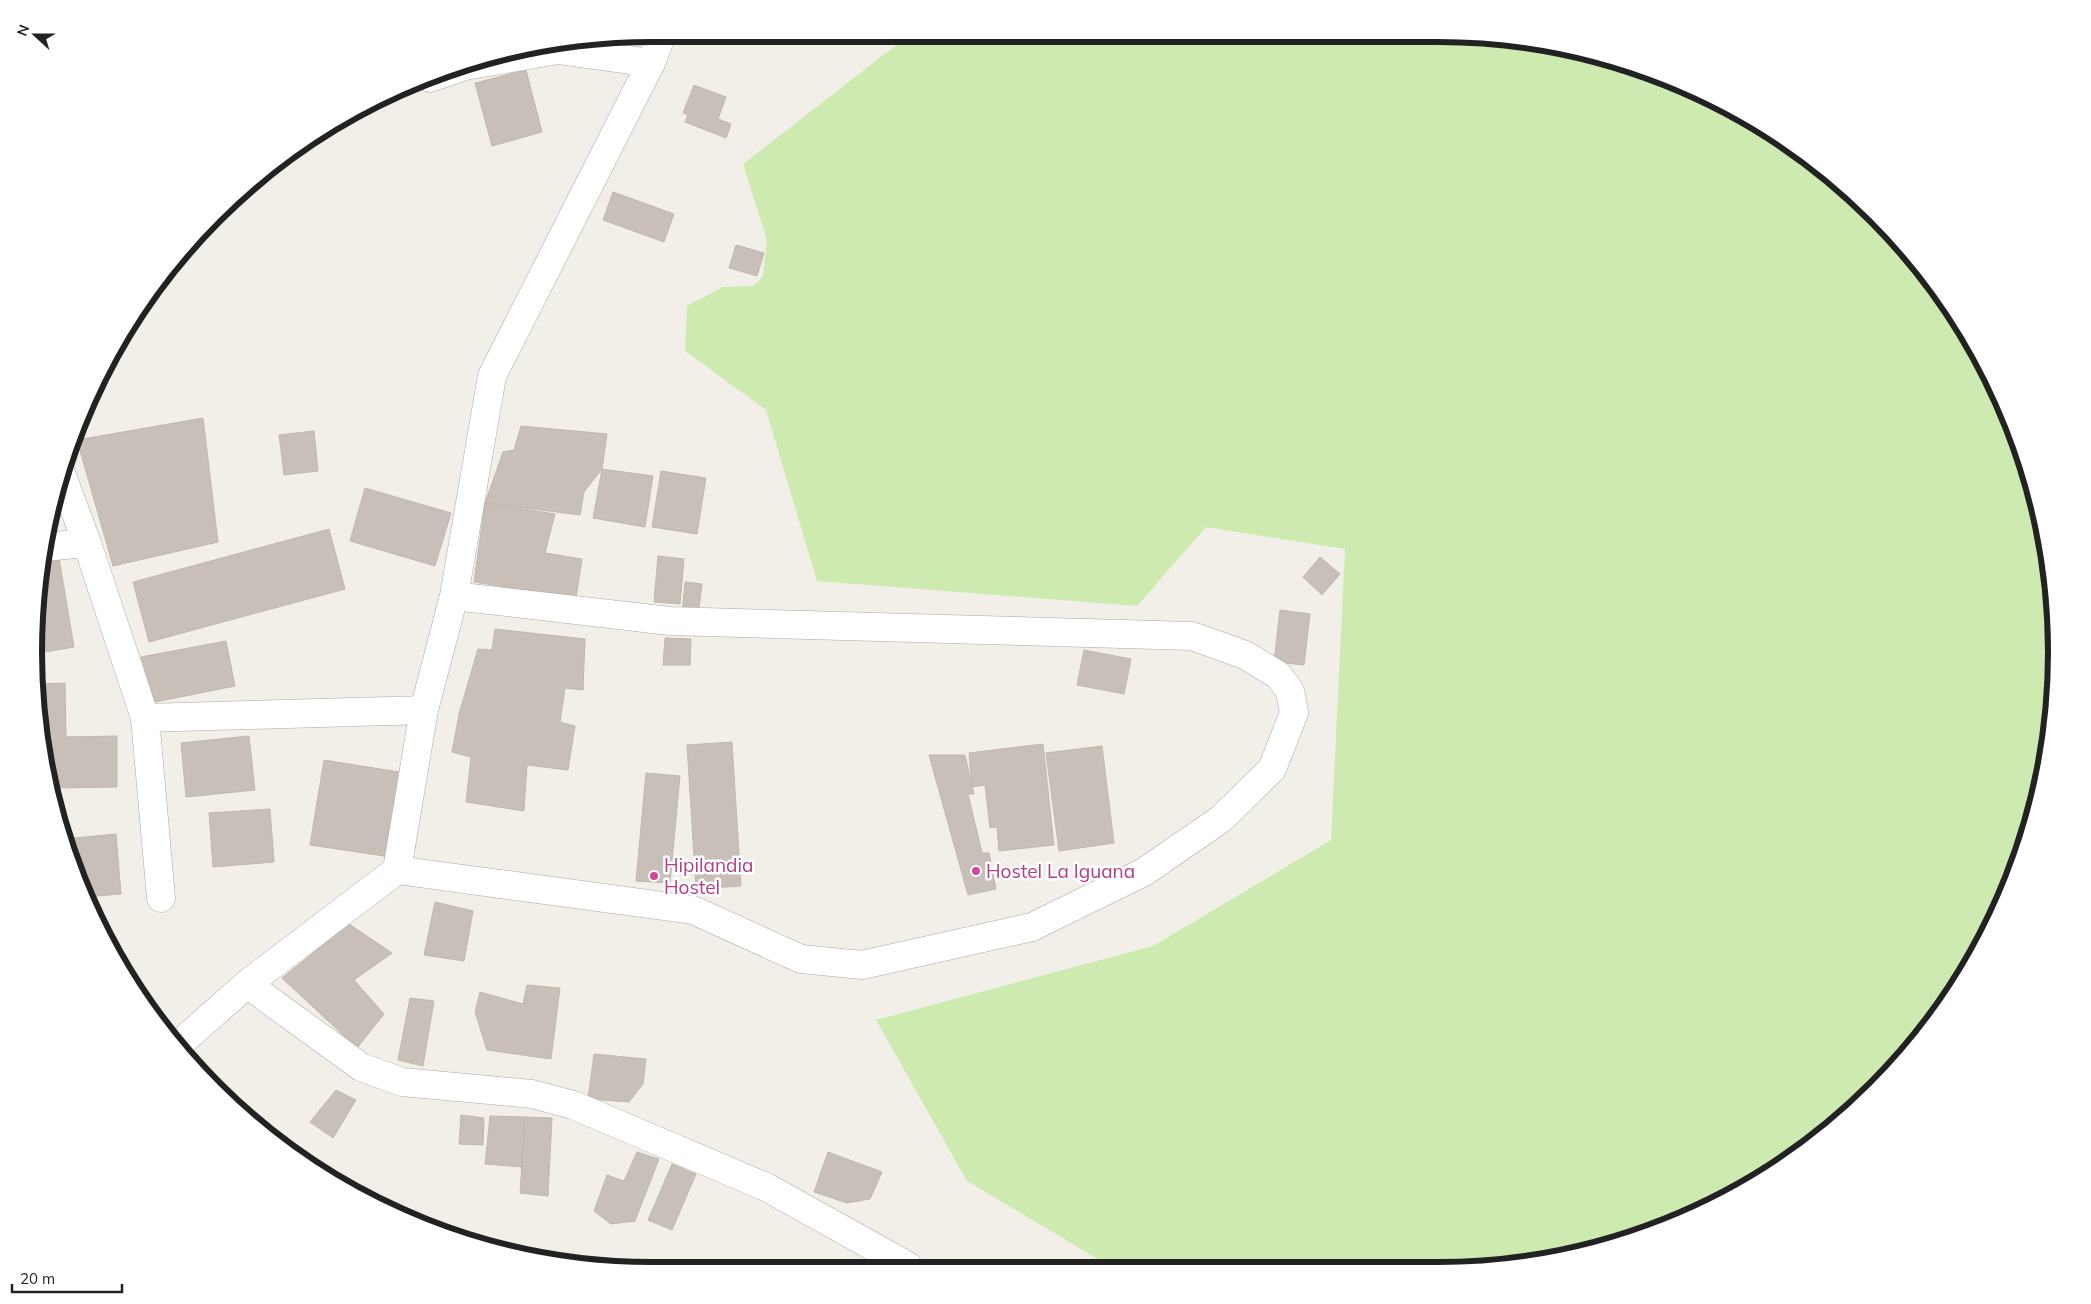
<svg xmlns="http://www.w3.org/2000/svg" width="2091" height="1304" font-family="Mulish,sans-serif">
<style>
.grass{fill:#cdebb0}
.building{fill:#c7bfb8;stroke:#c4b6ab}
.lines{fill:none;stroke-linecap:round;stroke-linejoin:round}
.minor-casing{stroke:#a9a9a9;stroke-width:29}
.minor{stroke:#fff;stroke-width:28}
.hotel-dot{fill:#d1479c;stroke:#fff;stroke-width:2}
.labels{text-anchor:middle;stroke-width:5;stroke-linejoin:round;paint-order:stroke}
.hotel-label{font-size:19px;fill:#b23c85;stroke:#fff;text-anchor:start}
.rim{fill:none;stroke:#222;stroke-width:6}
</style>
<rect width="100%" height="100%" fill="#f2efe9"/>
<path class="grass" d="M904,39H1519L1676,81L1816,162L1904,245L1975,343L2025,454L2052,572L2056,693L2036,812L1993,926L1929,1029L1846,1117L1748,1188L1599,1249L1480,1269L1111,1267L967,1181L876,1020L1153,946L1331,840L1345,549L1206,527L1137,606L817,581L766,410L685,351L687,306L723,287L753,286L763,276L767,240L743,164Z"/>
<path class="building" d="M526,70L542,132L492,146L475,83Z
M694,85L726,97L718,119L731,124L726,138L685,122L688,115L683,113Z
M613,192L674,214L664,242L603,220Z
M736,245L764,253L757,276L729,268Z
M203,418L218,542L113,566L77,440Z
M521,426L607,434L602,469L584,492L580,515L485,503L503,452L514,450Z
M314,431L318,471L284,475L279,435Z
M602,469L653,476L645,527L593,518Z
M661,471L706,478L697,534L652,527Z
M365,488L451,513L435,566L350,541Z
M485,503L555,514L545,553L582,559L576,598L474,582Z
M329,529L345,589L149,642L133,582Z
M58,552L74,647L34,654L43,554Z
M658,556L684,559L680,604L654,602Z
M1320,557L1340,574L1322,595L1303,577Z
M685,582L702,584L698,616L682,615Z
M1280,610L1310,614L1304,665L1274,662Z
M495,629L585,639L583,690L565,688L560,722L575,726L568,770L527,765L524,811L466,802L471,757L452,752L459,714L478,649L492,650Z
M665,638L691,639L690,665H663Z
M226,641L235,686L155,702L141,657Z
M1084,650L1131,659L1124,694L1077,685Z
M65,683L66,737L117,736V787L52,788L38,684Z
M249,736L255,790L186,797L181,743Z
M732,742L741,886L696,889L687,745Z
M1043,744L1054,845L999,851L997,827L990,828L985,785L972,787L969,753Z
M1102,746L1114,843L1059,851L1046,753Z
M929,755H965L974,794H968L982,853H989L996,889L968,895Z
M324,760L405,773L391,857L310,845Z
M646,773L680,776L670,883L636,881Z
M270,809L274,862L213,867L209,813Z
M116,834L121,894L85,897L64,839Z
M435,902L473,911L464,961L424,955Z
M349,924L392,953L354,980L384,1014L357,1048L282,978Z
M527,985L560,988L551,1059L487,1050L475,1012L480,992L523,1004Z
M410,998L434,1001L423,1066L398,1060Z
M594,1054L646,1059L643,1084L629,1102L588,1099Z
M336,1090L356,1100L333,1138L310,1122Z
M461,1115L484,1118L483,1145L459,1144Z
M490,1116L525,1117L522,1167L485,1164Z
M525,1117L552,1118L548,1196L520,1193Z
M637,1152L659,1159L635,1221L611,1224L594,1211L607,1175L624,1181Z
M828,1152L882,1172L870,1199L847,1203L814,1192Z
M672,1164L696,1174L672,1230L648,1220Z"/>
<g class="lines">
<defs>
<path id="minor" d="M430,78L465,66L558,50L651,63
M61,473L87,543L145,718L161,898
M44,547L87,543
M145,718L424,710
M397,870L693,910L801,959L862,965L1032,927L1144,872L1221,819L1272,769L1294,713L1290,691L1278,675L1245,655L1192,636L670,621L454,596
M247,984L361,1067L402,1082L532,1094L573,1105L766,1187L908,1266
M177,1046L247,984L397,870L424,710L454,596L492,376L651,63L660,39"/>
</defs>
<use href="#minor" class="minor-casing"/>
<use href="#minor" class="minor"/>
</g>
<g class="hotel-dot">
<circle cx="976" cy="871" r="5"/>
<circle cx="654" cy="876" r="5"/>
</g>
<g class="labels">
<g class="hotel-label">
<text x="664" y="872">Hipilandia<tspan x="664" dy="22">Hostel</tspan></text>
<text x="986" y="878">Hostel La Iguana</text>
</g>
</g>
<path d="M0 0H2091V1304H0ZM652 42H1438A610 610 0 0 1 2048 652V652A610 610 0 0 1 1438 1262H652A610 610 0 0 1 42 652V652A610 610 0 0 1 652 42Z" fill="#fff" fill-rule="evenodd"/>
<path class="rim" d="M652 42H1438A610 610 0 0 1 2048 652V652A610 610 0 0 1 1438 1262H652A610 610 0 0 1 42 652V652A610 610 0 0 1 652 42Z"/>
<g transform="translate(35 35) rotate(291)" stroke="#ffffff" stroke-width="4" paint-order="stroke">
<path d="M0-4L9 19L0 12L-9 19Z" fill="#222222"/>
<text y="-8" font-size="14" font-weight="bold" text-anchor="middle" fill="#222222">N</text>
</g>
<path d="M12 1284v8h110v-8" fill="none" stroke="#222222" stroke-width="2.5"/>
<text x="20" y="1284" font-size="15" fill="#222222" stroke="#ffffff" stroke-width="4" paint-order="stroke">20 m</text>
</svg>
